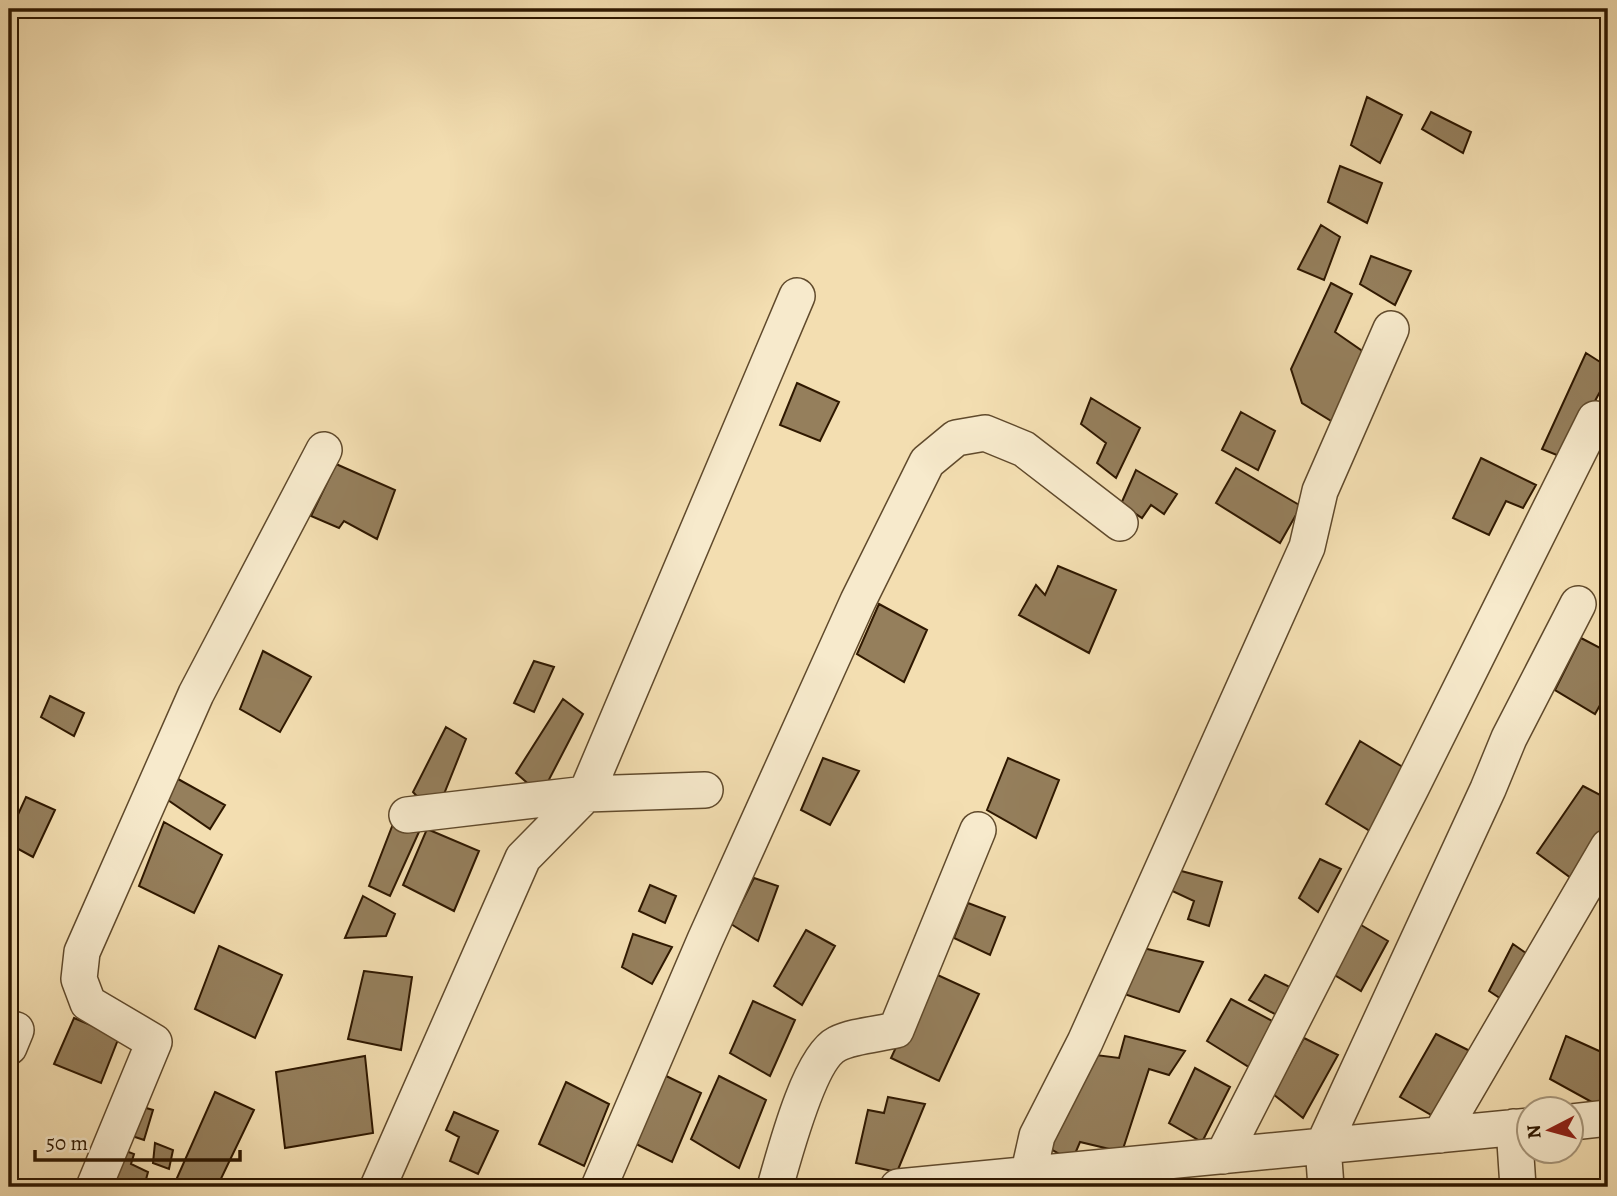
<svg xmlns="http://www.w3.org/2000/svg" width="1617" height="1196" font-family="Alegreya,serif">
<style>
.building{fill:#957f5c;stroke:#2f1800;stroke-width:2}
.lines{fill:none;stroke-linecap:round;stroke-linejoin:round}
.minor-casing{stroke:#604a2c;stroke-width:38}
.minor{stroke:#f7eacc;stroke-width:35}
</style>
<rect width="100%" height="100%" fill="#f3deb1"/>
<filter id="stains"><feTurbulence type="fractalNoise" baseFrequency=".00286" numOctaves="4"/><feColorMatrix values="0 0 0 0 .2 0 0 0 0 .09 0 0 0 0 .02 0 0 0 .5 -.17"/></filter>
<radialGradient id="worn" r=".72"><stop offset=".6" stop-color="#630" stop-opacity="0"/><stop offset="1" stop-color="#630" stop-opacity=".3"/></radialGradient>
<path class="building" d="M1367,97L1402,115L1380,163L1351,145Z
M1431,112L1471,132L1463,153L1422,129Z
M1340,166L1382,183L1367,223L1328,202Z
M1321,225L1340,237L1324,280L1298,269Z
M1371,256L1411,271L1395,305L1360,284Z
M1331,283L1352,294L1335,332L1368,355L1341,427L1302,403L1291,369Z
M1586,353L1608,367V377L1564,458L1542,449Z
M797,383L839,402L820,441L780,425Z
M1091,398L1140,428L1116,478L1097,463L1106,443L1081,424Z
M1241,412L1275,431L1258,470L1222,450Z
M1481,458L1536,485L1523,508L1506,501L1489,535L1453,518Z
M336,464L395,490L377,539L344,521L339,528L311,516Z
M1236,468L1301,506L1280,543L1216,503Z
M1136,470L1177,494L1164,514L1151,505L1142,518L1121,504Z
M1058,566L1116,590L1089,653L1019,615L1036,585L1045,595Z
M879,604L927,630L904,682L857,654Z
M1581,638L1608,652V691L1595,714L1555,690Z
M263,651L311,677L280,732L240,709Z
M534,661L554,667L534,712L514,703Z
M50,696L84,713L74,736L41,717Z
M563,699L583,714L541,795L516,773Z
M446,727L466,739L440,804H424L413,792Z
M1360,741L1406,769L1370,831L1326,804Z
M823,758L859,771L830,825L801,810Z
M1008,758L1059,780L1036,838L987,810Z
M178,779L225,805L210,829L165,798Z
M1583,786L1608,799V828L1575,881L1537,853Z
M26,797L55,810L33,857L9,844V834Z
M164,822L222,855L194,913L139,886Z
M423,823L390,896L369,886L393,824Z
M427,829L479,851L454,911L403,885Z
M1320,859L1341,869L1318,912L1299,898Z
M1174,869L1222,882L1209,926L1188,919L1194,901L1168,889Z
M754,878L778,886L758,941L731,924Z
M650,885L676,896L665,923L639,911Z
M363,896L395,914L386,936L345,938Z
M968,903L1005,917L990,955L954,938Z
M1356,922L1388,941L1361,991L1333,974Z
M806,930L835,946L802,1005L774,986Z
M633,934L672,947L652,984L622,967Z
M1513,944L1533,958L1509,1004L1489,991Z
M219,946L282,975L255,1038L195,1009Z
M1143,948L1203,962L1179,1012L1121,993Z
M364,971L412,977L401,1050L348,1039Z
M931,972L979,994L939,1081L891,1058Z
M1265,975L1296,990L1282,1018L1249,1000Z
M1231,999L1276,1023L1252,1069L1207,1041Z
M753,1001L795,1020L770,1076L730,1053Z
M74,1018L119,1037L101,1083L54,1064Z
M1436,1034L1476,1054L1440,1120L1400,1097Z
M1125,1036L1185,1051L1169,1075L1149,1069L1122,1152L1080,1142L1072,1161L1049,1148L1096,1055L1119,1058Z
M1566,1036L1608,1055V1069L1602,1080L1608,1082V1111L1550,1079Z
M1304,1038L1338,1055L1303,1118L1273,1094Z
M365,1056L373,1133L285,1148L276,1072Z
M1195,1068L1230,1087L1202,1142L1169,1123Z
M658,1072L701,1093L672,1162L626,1139Z
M719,1076L766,1100L739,1168L691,1139Z
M566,1082L609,1104L584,1166L539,1144Z
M215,1092L254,1110L217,1187H173Z
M888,1097L925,1104L897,1172L856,1163L868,1110L884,1113Z
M136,1105L153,1110L144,1140L129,1135Z
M454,1112L498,1131L478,1174L450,1161L459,1137L446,1130Z
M155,1143L173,1150L169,1169L153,1163Z
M118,1148L134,1154L131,1164L148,1172L144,1187H102Z"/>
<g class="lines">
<defs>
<path id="minor" d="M407,815L586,794L705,790
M9,1047L16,1030
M1572,1122L1608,1118
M1514,1127L1518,1187
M1440,1135L1608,847
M1223,1156L1411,788L1595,419
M1028,1176L1037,1136L1085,1042L1307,547L1320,491L1391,329
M94,1187L154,1042L88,1003L79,979L82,952L196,694L324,450
M378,1187L523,858L586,794L797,296
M599,1187L705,940L858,601L927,462L956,438L985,433L1024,449L1120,523
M775,1187C784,1156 809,1058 837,1044C852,1036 879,1034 896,1030L978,830
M898,1187L1530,1126
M1326,1187L1323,1146L1488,789L1509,738L1578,604"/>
</defs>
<use href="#minor" class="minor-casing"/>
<use href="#minor" class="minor"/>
</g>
<rect width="1617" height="1196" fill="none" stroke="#f3deb1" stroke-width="35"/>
<rect x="10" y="10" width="1596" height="1175" fill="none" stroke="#2f1800" stroke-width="3.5"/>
<rect x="18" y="18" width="1582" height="1161" fill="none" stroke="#2f1800" stroke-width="2"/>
<g transform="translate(1550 1130) rotate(264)"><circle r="33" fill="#f7eacc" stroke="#a7967a" stroke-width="2"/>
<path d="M0-5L12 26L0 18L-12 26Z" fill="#8f2418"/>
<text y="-10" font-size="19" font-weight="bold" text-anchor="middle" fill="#2f1800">N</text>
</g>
<path d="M35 1150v10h205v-10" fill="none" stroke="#2f1800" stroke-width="3.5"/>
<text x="46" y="1150" font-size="21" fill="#2f1800" stroke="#f7eacc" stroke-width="5" paint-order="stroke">50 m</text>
<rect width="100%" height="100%" filter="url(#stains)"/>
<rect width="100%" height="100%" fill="url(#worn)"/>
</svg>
